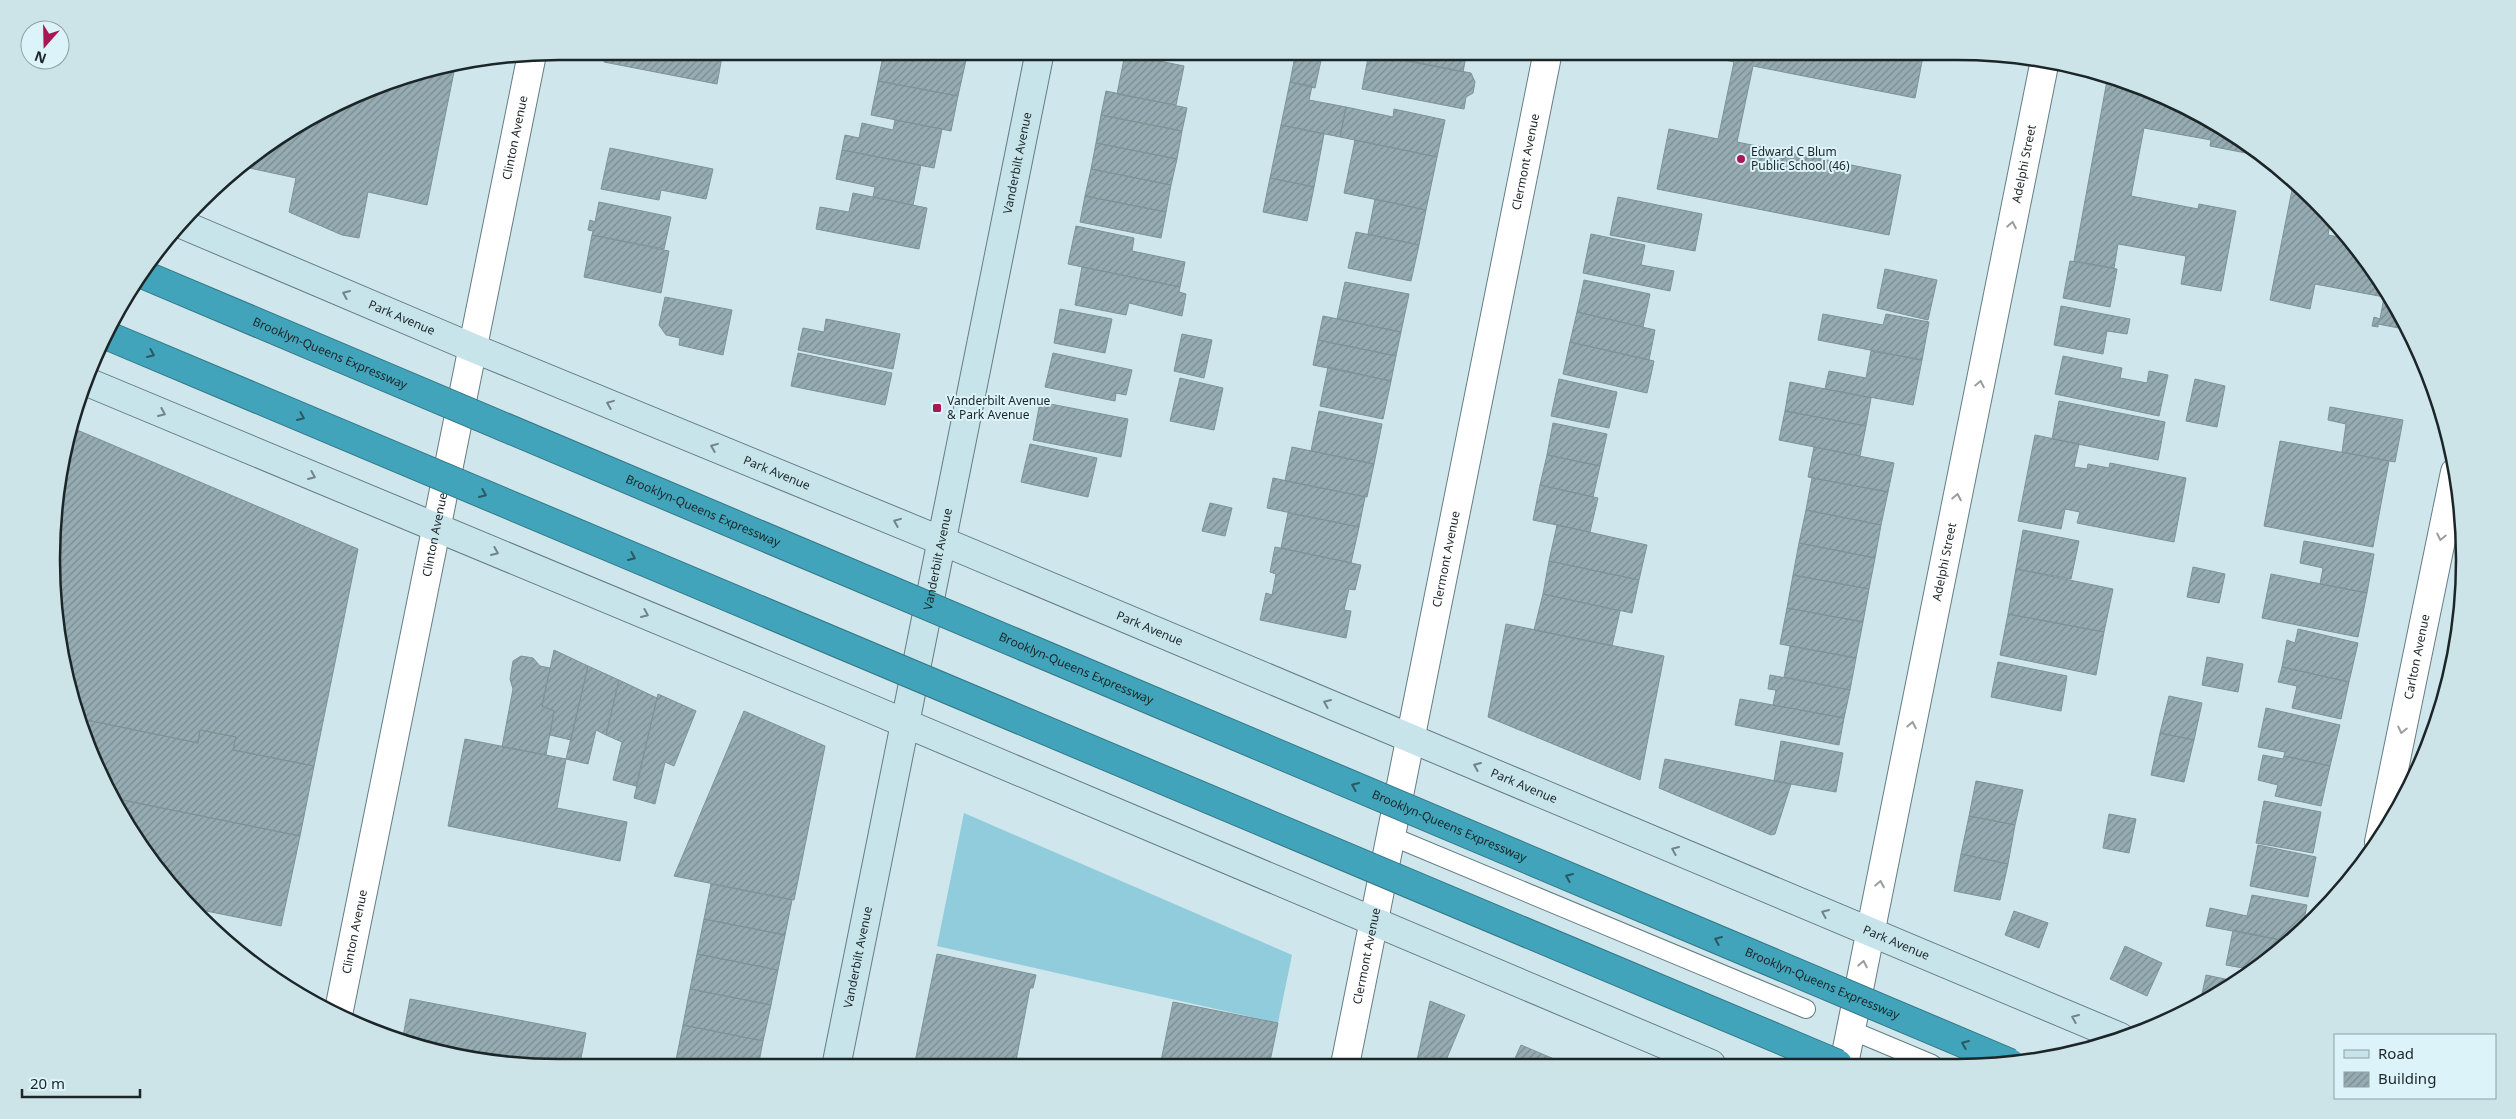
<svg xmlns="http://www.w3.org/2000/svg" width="2516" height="1119" font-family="'Noto Sans',sans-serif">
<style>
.grass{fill:#90ccdb}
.building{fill:url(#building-hatch);stroke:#7c9398}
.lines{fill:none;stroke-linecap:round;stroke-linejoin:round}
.lane-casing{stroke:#667c82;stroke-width:20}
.street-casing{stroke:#667c82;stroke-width:30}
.secondary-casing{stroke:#667c82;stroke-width:30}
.lane{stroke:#fff;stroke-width:18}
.street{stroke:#fff;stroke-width:28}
.secondary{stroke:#c6e4ea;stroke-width:28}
.highway-bridge-casing{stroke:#347887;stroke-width:30;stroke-linecap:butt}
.highway-bridge{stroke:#41a4ba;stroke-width:28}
.oneway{stroke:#999d9e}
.oneway2{stroke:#718488}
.oneway3{stroke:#2b5862}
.poi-dot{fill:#a91852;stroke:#dbf3f9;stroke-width:2}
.labels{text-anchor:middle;stroke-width:4;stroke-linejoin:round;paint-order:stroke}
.street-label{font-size:12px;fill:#1c2527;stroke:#dbf3f9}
.poi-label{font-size:12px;fill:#1c2527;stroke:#dbf3f9;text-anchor:start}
.rim{fill:none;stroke:#1c2527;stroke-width:2.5}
</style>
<defs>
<pattern id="building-hatch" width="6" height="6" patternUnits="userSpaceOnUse" patternTransform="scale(1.25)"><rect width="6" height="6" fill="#95acb2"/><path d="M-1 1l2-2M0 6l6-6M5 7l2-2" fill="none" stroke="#798c91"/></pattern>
</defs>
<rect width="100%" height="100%" fill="#cee6ec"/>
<path class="grass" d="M964,813L1292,955L1278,1023L937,946Z"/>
<path class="building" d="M606,51H723L717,84L604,62Z
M884,51H923L966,60L958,96L878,81Z
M923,51H969L968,60Z
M1161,51H1205L1203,60Z
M1296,51H1323L1315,88L1290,82Z
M1393,51H1467L1463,72L1391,58Z
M1684,51H1924L1915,98L1753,66L1737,142L1901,175L1889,235L1657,189L1669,129L1718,139L1734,62Z
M1369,53L1471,73L1475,82L1473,93L1466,97L1464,109L1362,89Z
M1125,54L1184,66L1176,105L1117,94Z
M456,62L427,205L368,192L359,238L342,235L289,212L296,178L240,166L306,119L396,78Z
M2108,75L2120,78L2211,119L2252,149L2251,154L2210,146L2211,140L2144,128L2131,196L2198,209L2199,204L2236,211L2221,291L2181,284L2186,256L2118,244L2114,268L2074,261Z
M878,81L958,96L951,131L871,115Z
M1290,82L1312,86L1309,100L1346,107L1340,137L1281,125Z
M1106,91L1187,108L1182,131L1101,115Z
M1346,107L1393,117L1394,109L1445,120L1437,157L1340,137Z
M1101,115L1182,131L1177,159L1096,143Z
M895,120L942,129L934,168L842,150L845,135L859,138L862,123L893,130Z
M1281,125L1324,134L1314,187L1270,178Z
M1355,140L1437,157L1426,210L1344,193Z
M1096,143L1177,159L1171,185L1091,169Z
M610,148L713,169L706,199L661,190L659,200L601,189Z
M842,150L921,165L913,205L873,197L875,187L836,179Z
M1091,169L1171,185L1166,212L1085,196Z
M1270,178L1314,187L1307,221L1263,212Z
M2294,180L2331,219L2328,235L2349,239L2360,250L2409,330L2378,324V327L2372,326L2374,317L2380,319L2384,297L2315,284L2310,309L2270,300Z
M853,193L927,208L919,249L816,229L820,207L849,212Z
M1085,196L1166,212L1161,238L1080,222Z
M1618,197L1702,214L1695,251L1610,235Z
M1375,199L1426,210L1419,245L1368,234Z
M599,202L671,217L664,249L592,235L593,231L588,230L590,220L595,222Z
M1076,226L1134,238L1132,251L1185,262L1180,287L1068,264Z
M1356,232L1419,245L1411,281L1348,268Z
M1591,234L1645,245L1641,265L1674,271L1670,291L1583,273Z
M592,235L669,251L661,293L584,277Z
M2070,261L2117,269L2110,307L2063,298Z
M1082,267L1180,287L1179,292L1186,294L1182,316L1129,303L1126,315L1075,305Z
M1885,269L1937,280L1928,320L1877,308Z
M1584,280L1650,294L1643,327L1577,312Z
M1345,282L1409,294L1401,332L1337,319Z
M665,297L732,310L723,355L679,345L680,338L666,335L659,325Z
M2061,306L2130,319L2127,334L2107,331L2103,354L2054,345Z
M1060,309L1112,319L1105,353L1054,343Z
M1577,312L1655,330L1649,360L1570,342Z
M1823,314L1883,325L1886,314L1929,322L1922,360L1818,340Z
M1323,316L1401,332L1396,356L1318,340Z
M826,319L900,334L893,369L798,350L803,328L824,332Z
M1182,334L1212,340L1204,378L1174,371Z
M1318,340L1396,356L1391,381L1313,365Z
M1570,342L1654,361L1647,393L1563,374Z
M1871,351L1922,360L1913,405L1825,389L1829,371L1866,378Z
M798,353L892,373L885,405L791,386Z
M1053,353L1132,370L1126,395L1116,393L1115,401L1045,387Z
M2063,356L2122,368L2120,378L2147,383L2149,371L2168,375L2159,416L2055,394Z
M1328,367L1391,381L1383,419L1320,406Z
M1180,378L1223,388L1214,430L1170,421Z
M1559,379L1617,392L1609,428L1551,416Z
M2195,379L2225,386L2217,427L2186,421Z
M1790,382L1871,398L1866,426L1785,411Z
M2059,401L2165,422L2158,460L2052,439Z
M1040,402L1128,419L1121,457L1033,440Z
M2330,407L2403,420L2395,462L2342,452L2346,424L2328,420Z
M1319,411L1382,424L1374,464L1311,451Z
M1785,411L1866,426L1860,456L1779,440Z
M1553,423L1607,434L1600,466L1547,455Z
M70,427L358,549L314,766L233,750L236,737L200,730L198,743L77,718L61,658L51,559L61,461Z
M2035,435L2079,444L2074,467L2087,469L2088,464L2109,468L2110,463L2186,478L2174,542L2077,523L2080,512L2065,509L2061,529L2018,521Z
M2280,441L2389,461L2373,547L2264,526Z
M1030,444L1097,458L1088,497L1021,482Z
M1292,447L1374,464L1367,497L1285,481Z
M1814,447L1894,463L1888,492L1808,477Z
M1547,455L1600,466L1593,497L1540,485Z
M1273,478L1365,497L1359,527L1267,508Z
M1812,478L1888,492L1881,525L1806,510Z
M1540,485L1598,498L1590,532L1533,520Z
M1210,503L1232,508L1225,536L1202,531Z
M1806,510L1881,525L1875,558L1799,543Z
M1288,513L1359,527L1351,563L1281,548Z
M1557,525L1647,545L1639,580L1549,561Z
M2023,530L2079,541L2071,579L2016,569Z
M2304,541L2374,554L2367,593L2320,584L2323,568L2300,563Z
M1799,543L1875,558L1869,589L1793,575Z
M1275,547L1361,565L1355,590L1349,589L1344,610L1351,611L1346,638L1260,620L1266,593L1272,595L1276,574L1270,572Z
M1549,561L1639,580L1632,613L1543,594Z
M2193,567L2225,574L2219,603L2187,597Z
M2016,569L2113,589L2104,632L2008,614Z
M2271,574L2367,593L2358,637L2262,618Z
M1793,575L1869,589L1863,622L1787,608Z
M1543,594L1620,611L1612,646L1534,630Z
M1787,608L1863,622L1856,658L1780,644Z
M2008,614L2104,632L2096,675L2000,655Z
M1506,624L1664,656L1640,780L1488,717Z
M2298,629L2358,643L2349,682L2282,667L2287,640L2295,643Z
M1790,646L1856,658L1850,690L1784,677Z
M554,650L588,666L571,740L550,735L554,711L542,706Z
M521,656L533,658L540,666L550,668L542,706L554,711L546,755L502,747L513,689L510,679L513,661Z
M2207,657L2243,664L2238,692L2202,685Z
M1998,662L2067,676L2061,711L1991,697Z
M588,666L619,680L606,735L596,730L588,764L566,759Z
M2282,667L2349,682L2341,719L2292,708L2297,686L2278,682Z
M1770,675L1850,690L1844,718L1773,705L1776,690L1768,689Z
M619,680L657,698L636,786L613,780L622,742L606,735Z
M658,694L696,711L674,766L665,762L655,804L634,798Z
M2169,696L2202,703L2194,740L2160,733Z
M1740,699L1844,718L1839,745L1735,725Z
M2266,708L2340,725L2330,766L2284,756L2285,752L2258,747Z
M744,711L825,746L794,900L674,876Z
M77,718L198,743L200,730L236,737L233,750L314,766L300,836L112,798Z
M2160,733L2194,740L2184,782L2151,775Z
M465,739L566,759L557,808L627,822L620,861L448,826Z
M1781,741L1843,753L1836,792L1774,781Z
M2263,755L2283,759L2284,756L2330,766L2321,806L2275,796L2278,785L2258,780Z
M1665,759L1791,784L1775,834L1771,835L1659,788Z
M1976,781L2023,790L2015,825L1969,816Z
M112,798L123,800L120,815L119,813Z
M123,800L300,836L281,926L191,908L177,894L120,815Z
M2264,801L2321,812L2313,853L2256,843Z
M2109,814L2136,819L2129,853L2103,848Z
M1969,816L2015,825L2008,864L1961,854Z
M2258,845L2316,857L2308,897L2250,886Z
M1961,854L2008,864L2000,900L1954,891Z
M711,884L792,900L785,935L704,919Z
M2252,895L2307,905L2302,930L2291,942L2206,926L2210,908L2247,916Z
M2014,911L2048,923L2039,948L2005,935Z
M704,919L785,935L778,970L697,954Z
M2233,930L2291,942L2254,970L2226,965Z
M2125,946L2162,963L2147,996L2110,979Z
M697,954L778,970L771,1005L690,989Z
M937,954L1036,975L1033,988H1030L1015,1066L914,1067Z
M2206,975L2239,982L2200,1003Z
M690,989L771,1005L763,1041L683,1025Z
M410,999L586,1033L579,1068L461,1058L402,1042Z
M1430,1001L1465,1015L1444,1065H1416Z
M1173,1002L1278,1023L1269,1066H1160Z
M683,1025L763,1041L758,1067H715L676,1060Z
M1521,1045L1554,1059L1551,1065H1512Z
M676,1060L715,1067H675Z"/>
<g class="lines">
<defs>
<path id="lane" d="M1391,836L1806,1009
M1851,1030L1932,1064"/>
<g id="street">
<path id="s1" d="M2379,842L2455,472"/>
<path id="s2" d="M338,1015L532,54"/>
<path id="s3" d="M1844,1064L2045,60"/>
<path id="s4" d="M1345,1065L1548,51"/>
</g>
<g id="secondary">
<path id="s5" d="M179,223L473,348L942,541L2120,1037"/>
<path d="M85,381L855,702L1711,1064"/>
<path id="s6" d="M836,1067L1040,51"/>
</g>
</defs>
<use href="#lane" class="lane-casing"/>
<use href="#street" class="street-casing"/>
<use href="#secondary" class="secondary-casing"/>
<use href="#lane" class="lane"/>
<use href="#street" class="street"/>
<use href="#secondary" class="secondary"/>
<defs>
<g id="highway-bridge">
<path id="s7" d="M142,274L2010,1063"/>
<path d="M106,335L1838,1064"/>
</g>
</defs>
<use href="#highway-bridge" class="highway-bridge-casing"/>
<use href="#highway-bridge" class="highway-bridge"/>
</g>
<defs><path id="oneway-chevron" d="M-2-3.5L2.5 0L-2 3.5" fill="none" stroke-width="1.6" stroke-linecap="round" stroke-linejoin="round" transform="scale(1.25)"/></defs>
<g class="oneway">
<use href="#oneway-chevron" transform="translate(2012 225) rotate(-79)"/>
<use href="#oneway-chevron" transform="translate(1980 384) rotate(-79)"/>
<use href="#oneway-chevron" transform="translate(1957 497) rotate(-79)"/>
<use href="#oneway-chevron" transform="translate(2441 537) rotate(102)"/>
<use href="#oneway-chevron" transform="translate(1912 725) rotate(-79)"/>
<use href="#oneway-chevron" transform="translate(2402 730) rotate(102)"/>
<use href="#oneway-chevron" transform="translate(1880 884) rotate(-79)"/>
<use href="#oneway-chevron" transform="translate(1863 964) rotate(-79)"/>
</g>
<g class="oneway2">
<use href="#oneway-chevron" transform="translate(346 294) rotate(-157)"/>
<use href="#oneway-chevron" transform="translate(610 404) rotate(-158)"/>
<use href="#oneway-chevron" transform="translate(162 413) rotate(23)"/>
<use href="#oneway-chevron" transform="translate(714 447) rotate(-158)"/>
<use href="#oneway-chevron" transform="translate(312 476) rotate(23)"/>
<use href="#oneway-chevron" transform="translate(897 522) rotate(-158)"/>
<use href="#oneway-chevron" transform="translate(495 552) rotate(23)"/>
<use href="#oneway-chevron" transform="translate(645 614) rotate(23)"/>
<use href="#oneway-chevron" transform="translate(1327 703) rotate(-157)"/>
<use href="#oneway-chevron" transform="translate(1477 766) rotate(-157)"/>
<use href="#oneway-chevron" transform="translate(1675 850) rotate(-157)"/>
<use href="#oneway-chevron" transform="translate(1825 913) rotate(-157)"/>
<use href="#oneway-chevron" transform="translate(2075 1018) rotate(-157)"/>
</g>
<g class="oneway3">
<use href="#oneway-chevron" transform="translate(151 354) rotate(23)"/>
<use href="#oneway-chevron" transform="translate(301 417) rotate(23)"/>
<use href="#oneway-chevron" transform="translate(483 494) rotate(23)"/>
<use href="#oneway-chevron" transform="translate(632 557) rotate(23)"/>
<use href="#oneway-chevron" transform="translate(1355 786) rotate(-157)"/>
<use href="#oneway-chevron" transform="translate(1569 877) rotate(-157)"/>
<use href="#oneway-chevron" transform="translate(1718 940) rotate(-157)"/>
<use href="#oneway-chevron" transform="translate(1965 1044) rotate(-157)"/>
</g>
<g class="poi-dot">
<circle cx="1741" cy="159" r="5"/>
<rect x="932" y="403" width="10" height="10" rx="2.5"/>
</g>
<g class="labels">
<g class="street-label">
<text dy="4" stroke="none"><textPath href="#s2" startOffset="895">Clinton Avenue</textPath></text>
<text dy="4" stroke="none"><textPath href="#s4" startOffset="921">Clermont Avenue</textPath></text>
<text dy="4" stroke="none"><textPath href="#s6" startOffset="922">Vanderbilt Avenue</textPath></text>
<text dy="4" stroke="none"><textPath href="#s3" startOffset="918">Adelphi Street</textPath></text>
<text dy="4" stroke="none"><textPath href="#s5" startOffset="242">Park Avenue</textPath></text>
<text dy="4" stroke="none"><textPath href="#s7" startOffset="204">Brooklyn-Queens Expressway</textPath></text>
<text dy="4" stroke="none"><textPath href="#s5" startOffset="648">Park Avenue</textPath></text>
<text dy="4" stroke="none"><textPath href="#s7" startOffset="609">Brooklyn-Queens Expressway</textPath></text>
<text dy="4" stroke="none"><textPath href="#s2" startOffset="490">Clinton Avenue</textPath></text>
<text dy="4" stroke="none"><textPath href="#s4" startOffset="516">Clermont Avenue</textPath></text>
<text dy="4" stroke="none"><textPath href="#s6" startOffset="518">Vanderbilt Avenue</textPath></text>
<text dy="4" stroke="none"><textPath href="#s3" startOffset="512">Adelphi Street</textPath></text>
<text dy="4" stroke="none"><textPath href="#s5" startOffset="1052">Park Avenue</textPath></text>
<text dy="4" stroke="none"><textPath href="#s1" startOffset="189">Carlton Avenue</textPath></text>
<text dy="4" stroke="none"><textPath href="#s7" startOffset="1014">Brooklyn-Queens Expressway</textPath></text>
<text dy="4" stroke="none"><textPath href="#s5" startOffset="1458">Park Avenue</textPath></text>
<text dy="4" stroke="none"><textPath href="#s7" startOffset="1419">Brooklyn-Queens Expressway</textPath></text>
<text dy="4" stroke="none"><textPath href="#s2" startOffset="85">Clinton Avenue</textPath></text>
<text dy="4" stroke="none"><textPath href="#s5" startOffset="1862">Park Avenue</textPath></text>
<text dy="4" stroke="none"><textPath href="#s6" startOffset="112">Vanderbilt Avenue</textPath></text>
<text dy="4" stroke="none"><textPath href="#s4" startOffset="111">Clermont Avenue</textPath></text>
<text dy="4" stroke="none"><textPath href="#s7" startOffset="1824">Brooklyn-Queens Expressway</textPath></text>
</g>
<g class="poi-label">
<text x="1751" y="156">Edward C Blum<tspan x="1751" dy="14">Public School (46)</tspan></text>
<text x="947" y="405">Vanderbilt Avenue<tspan x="947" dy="14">&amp; Park Avenue</tspan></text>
</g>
</g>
<path d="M0 0H2516V1119H0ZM559 60H1957A499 499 0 0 1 2456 559V560A499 499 0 0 1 1957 1059H559A499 499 0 0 1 60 560V559A499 499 0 0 1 559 60Z" fill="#cce3e8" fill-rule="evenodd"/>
<path class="rim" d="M559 60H1957A499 499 0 0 1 2456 559V560A499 499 0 0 1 1957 1059H559A499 499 0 0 1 60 560V559A499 499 0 0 1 559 60Z"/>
<rect x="2334" y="1034" width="162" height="65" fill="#dbf3f9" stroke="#8fa1a5"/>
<rect x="2344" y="1050" width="25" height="8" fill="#c6e4ea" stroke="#8fa1a5"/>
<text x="2378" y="1059" font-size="15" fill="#1c2527">Road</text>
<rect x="2344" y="1072" width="25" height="15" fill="url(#building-hatch)" stroke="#8fa1a5"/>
<text x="2378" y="1084" font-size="15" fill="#1c2527">Building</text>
<g transform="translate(45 45) rotate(200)"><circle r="24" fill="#dbf3f9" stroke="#8fa1a5"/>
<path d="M0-4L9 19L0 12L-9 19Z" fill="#a91852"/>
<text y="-8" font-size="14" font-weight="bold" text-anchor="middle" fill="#1c2527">N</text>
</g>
<path d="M22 1089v8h118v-8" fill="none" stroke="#1c2527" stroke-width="2.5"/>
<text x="30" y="1089" font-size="15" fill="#1c2527" stroke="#dbf3f9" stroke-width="4" paint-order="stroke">20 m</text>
</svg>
